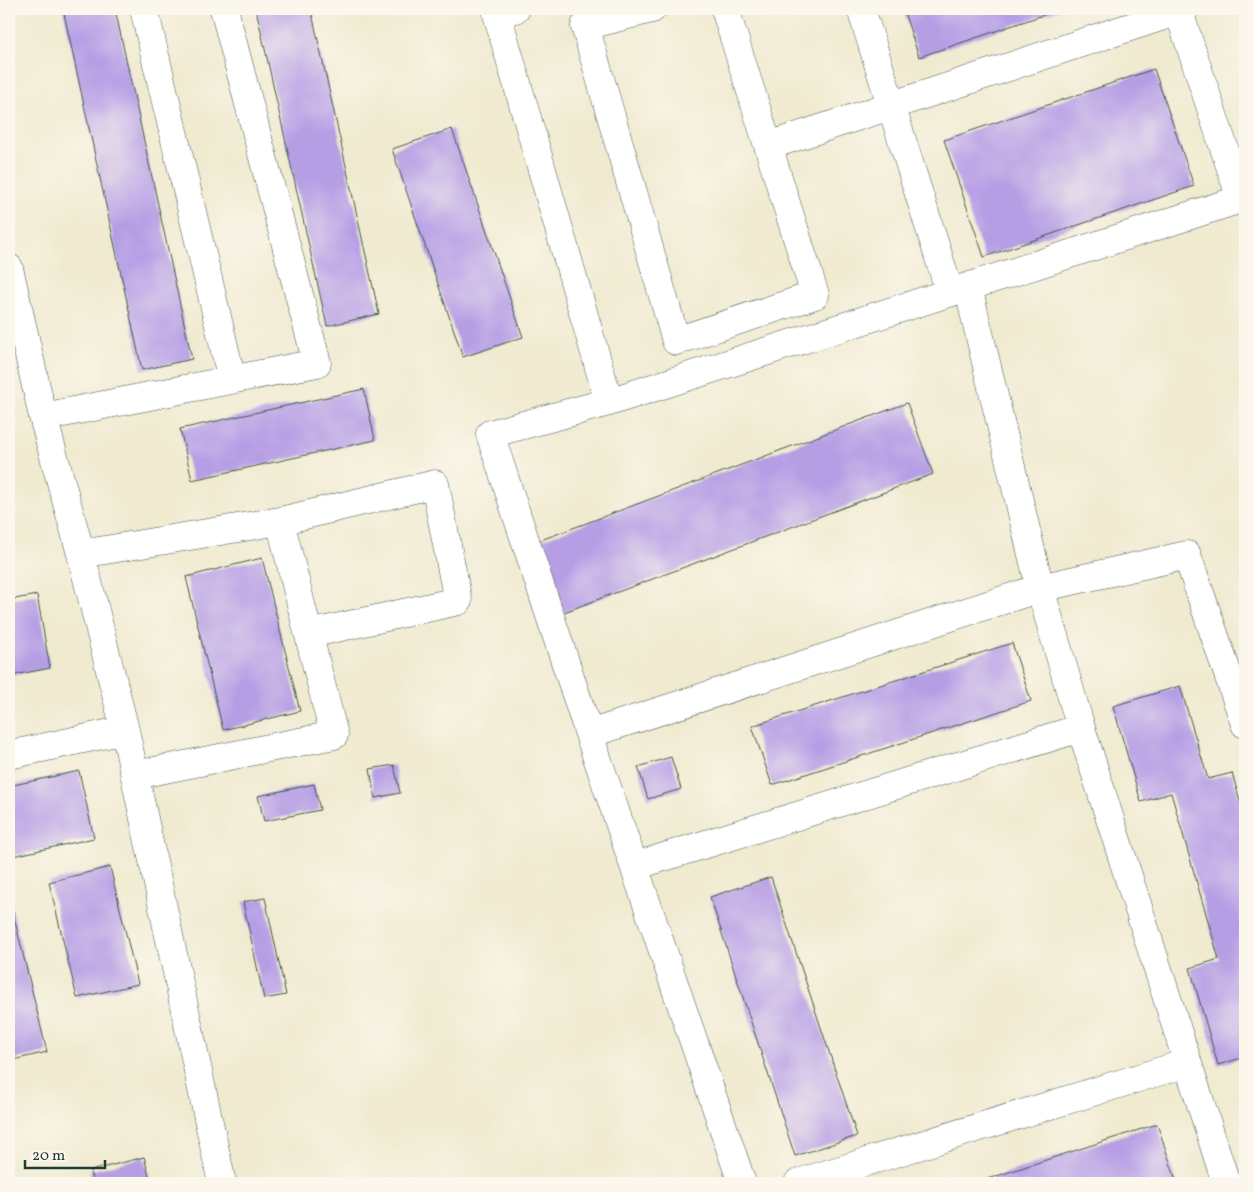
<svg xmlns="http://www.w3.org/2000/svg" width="1254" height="1192" font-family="Vollkorn,serif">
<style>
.building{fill:#b69ee5}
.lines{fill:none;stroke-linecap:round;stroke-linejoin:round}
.minor-casing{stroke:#3e574b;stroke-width:29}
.minor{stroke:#fff;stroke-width:28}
</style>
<rect width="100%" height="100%" fill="#fbf7ec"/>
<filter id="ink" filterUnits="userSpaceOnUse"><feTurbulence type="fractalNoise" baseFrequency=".02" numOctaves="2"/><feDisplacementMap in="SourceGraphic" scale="10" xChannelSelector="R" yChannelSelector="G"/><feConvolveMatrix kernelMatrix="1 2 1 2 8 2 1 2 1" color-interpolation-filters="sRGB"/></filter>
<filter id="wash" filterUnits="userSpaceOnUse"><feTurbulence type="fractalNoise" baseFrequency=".0096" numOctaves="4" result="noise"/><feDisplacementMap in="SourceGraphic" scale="20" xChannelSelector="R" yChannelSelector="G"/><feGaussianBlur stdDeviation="1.12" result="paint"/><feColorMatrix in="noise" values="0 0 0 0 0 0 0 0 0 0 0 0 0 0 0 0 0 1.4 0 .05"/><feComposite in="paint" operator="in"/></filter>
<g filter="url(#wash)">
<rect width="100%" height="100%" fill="#f0ead0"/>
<g id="blocks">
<path class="building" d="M63,9H115L192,359L142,370Z
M256,9H311L379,314L327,326Z
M903,9H1061L919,57Z
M1154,69L1194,186L984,257L944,140Z
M452,129L523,337L463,357L392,149Z
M364,389L375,440L192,480L180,429Z
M907,403L933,474L559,614L533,543Z
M262,558L300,711L223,730L186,577Z
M37,595L50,668L9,676V600Z
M1012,643L1031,701L772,785L752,726Z
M1180,686L1208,779L1232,773L1245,818V1057L1218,1065L1190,968L1219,959L1171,793L1141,802L1113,706Z
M671,757L681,789L648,799L638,767Z
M394,765L400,793L375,798L370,769Z
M79,771L94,838L9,857V786Z
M314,784L320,810L264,821L258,796Z
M110,867L138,984L77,998L49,882Z
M771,877L857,1136L795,1156L710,897Z
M265,898L286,995L264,999L243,902Z
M12,909L47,1052L9,1061V910Z
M1157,1124L1177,1183H975Z
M144,1157L151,1183H93L90,1171Z"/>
</g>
</g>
<g filter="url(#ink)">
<use href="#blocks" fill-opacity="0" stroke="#3e574b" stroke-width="1"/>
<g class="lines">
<defs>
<path id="minor" d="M144,9L232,380
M516,9L497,14L609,402
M652,9L585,26L676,341L815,295L725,9
M861,9L950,293
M768,146L1185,9
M9,268L43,417L81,554L125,730L222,1183
M968,287L1040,588L1081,728L1226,1183
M43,417L317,363L224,9
M280,521L435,484L458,601L309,634
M81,554L280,521L334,735L135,775
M589,734L1040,588L1187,555L1245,724
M9,755L125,730
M635,866L1081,728
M742,1183L589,734L490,434L609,402L1241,199L1178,9
M798,1183L1187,1063"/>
</defs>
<use href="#minor" class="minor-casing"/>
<use href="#minor" class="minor"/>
</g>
</g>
<rect width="1254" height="1192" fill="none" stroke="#fbf7ec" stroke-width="30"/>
<path d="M25 1160v8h80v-8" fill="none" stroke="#1f3d34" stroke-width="2.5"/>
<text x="32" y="1160" font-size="15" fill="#1f3d34" stroke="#fbf7ec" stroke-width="4" paint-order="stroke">20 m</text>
</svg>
